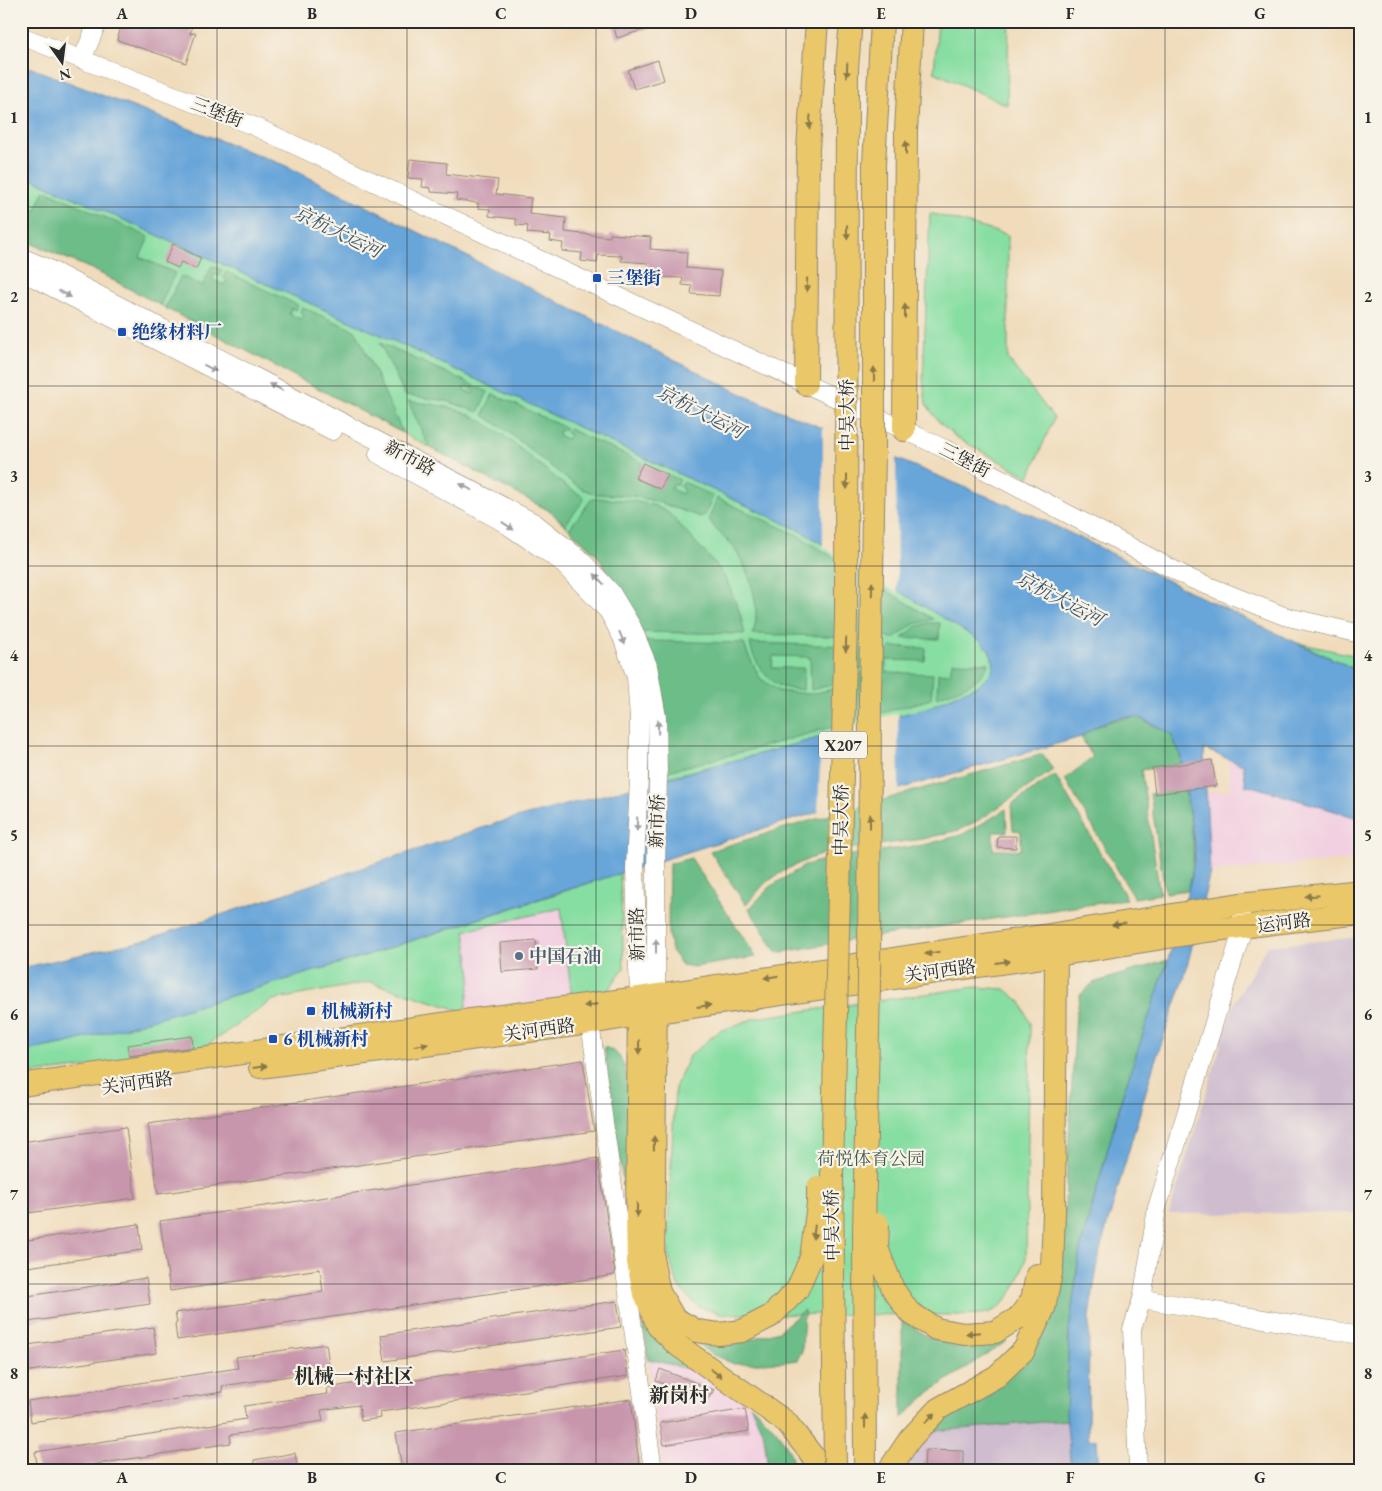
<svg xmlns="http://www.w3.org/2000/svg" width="1382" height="1491" font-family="'EB Garamond','Noto Serif SC',serif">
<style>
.built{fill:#f2cfe1}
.industrial{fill:#cfbdcf}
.green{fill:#87dea2;stroke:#598466}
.forest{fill:#6dbd88;stroke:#4c745a}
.water{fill:#67a5d9;stroke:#496882}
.pier{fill:#f0dcbb}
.building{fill:#c795ac}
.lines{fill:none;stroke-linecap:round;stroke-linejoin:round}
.minor-casing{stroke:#8e8473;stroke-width:19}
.major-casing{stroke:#8e8473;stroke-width:24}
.minor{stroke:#fff;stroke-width:18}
.major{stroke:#eac769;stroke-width:22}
.major-bridge-casing{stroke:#8e8473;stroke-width:24;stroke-linecap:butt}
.major-bridge{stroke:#eac769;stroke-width:22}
.oneway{fill:#8a794a}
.oneway2{fill:#a0a0a0}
.grid{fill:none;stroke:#2b2b2b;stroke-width:1;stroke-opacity:0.55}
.transit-dot{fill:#1a4fb4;stroke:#f7f3e8;stroke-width:2}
.service-dot{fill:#5c6f8a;stroke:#f7f3e8;stroke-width:2}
.labels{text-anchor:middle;stroke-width:4.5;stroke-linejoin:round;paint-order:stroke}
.shield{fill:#f7f3e8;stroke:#686764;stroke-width:1}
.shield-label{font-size:16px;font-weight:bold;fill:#2b2b2b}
.street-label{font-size:18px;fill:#2b2b2b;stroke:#f7f3e8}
.transit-label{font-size:18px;font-weight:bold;fill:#164399;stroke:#f7f3e8;text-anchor:start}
.service-label{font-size:18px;font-weight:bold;fill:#4e5e75;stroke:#f7f3e8;text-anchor:start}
.park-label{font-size:18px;fill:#425849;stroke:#f7f3e8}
.water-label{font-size:19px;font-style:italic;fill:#405668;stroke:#f7f3e8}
.quarter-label{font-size:20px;font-weight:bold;fill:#2b2b2b;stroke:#f7f3e8}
.neatline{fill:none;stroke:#2b2b2b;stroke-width:2}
.grid-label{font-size:16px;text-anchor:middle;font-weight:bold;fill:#2b2b2b}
</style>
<rect width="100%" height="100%" fill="#f7f3e8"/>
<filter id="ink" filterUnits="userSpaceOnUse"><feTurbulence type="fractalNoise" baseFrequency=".02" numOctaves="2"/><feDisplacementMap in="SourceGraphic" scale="10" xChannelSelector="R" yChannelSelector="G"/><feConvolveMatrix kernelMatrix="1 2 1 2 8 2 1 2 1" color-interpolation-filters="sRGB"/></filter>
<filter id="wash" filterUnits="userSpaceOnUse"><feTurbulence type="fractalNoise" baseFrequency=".0096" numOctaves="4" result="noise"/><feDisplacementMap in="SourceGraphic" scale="20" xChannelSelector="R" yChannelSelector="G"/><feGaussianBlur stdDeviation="1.12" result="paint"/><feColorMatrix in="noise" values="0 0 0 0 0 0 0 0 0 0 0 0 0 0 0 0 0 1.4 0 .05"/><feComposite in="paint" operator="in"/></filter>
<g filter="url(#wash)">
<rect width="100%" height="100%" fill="#f0dcbb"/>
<path class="built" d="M1228,759L1243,765L1246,786L1255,787L1361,819V859L1210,872L1206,792L1230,791Z
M561,908L572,998L465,1012L471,977L465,931Z
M648,1359L709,1374L750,1404L764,1435L768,1470H663Z"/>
<path class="industrial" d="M1361,937V1213L1169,1214L1234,1003L1267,946Z
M1067,1420L1071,1470H908V1458L923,1432Z"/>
<path class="green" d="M938,21H1009L1007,105L934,72Z
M21,174L394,341L801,531L979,640L989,650L994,663L992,672L979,685L927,708L767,752L664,778V701L654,660L630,606L597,555L550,511L94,270L21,239Z
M930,213L1008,235V359L1054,418L1029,477L957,438L939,422L926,404L923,379Z
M1299,643L1361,657V672Z
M620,873L624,968L606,993L572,998L561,908L465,931L471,977L465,1012L370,982L273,1000L194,1054L21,1075V1052L67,1043L134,1025L368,955Z
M975,987L1005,989L1021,1002L1030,1023L1026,1258C1019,1278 1012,1302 991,1312C982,1315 969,1314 960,1315L722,1314L697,1306L678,1286L669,1258L668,1228L675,1088L689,1056L719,1031L755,1018Z"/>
<path class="forest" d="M45,190L149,237L140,257L175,273L160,305L94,270L22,239Z
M212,266L222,270L219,276L215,274L212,279L224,285L227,280L223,277L226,272L298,305L296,310L291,308L289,314L301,319L304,314L300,312L302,307L356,331L403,433L165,308L181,276L202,286Z
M380,343L471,384L469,388L465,386L464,390L473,394L475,391L471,389L473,385L488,392L478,412L447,401L405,395Z
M493,394L566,428L564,431L560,430L558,435L567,439L570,435L566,433L569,429L643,463L635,478L660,489L668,475L680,480L677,485L674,484L671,489L682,494L684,489L680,487L684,482L713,496L705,515L700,517L658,502L633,496L596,494L582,489L567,479L504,429L483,415Z
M408,401C419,403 431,403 442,406C481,413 510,441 540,465C554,476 567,489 583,496L584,500L565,525L550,511L429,447Z
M597,498L634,501L656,506L669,513L717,566L727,581L740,613L745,634L641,632L630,606L597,555L569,529L591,500Z
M717,498L797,535L933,619L914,624L895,638L752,634C754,630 756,624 756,619C757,595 748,568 734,548C727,538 714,531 709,518Z
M928,623H940L939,639L902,638L916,627Z
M645,641L744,643L747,652L760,678L778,691L810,694L838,688L862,673L891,647L926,648L925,661L886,660V672L933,674L931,699L765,746L664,772V701L654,660Z
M750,643L884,647L859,670L835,684L811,690L810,657L773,656L772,668H804L803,690C797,689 789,689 783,687C767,682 752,659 750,643Z
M952,662L988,663C983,684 954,690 937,697L938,673L950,674Z
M1137,717L1171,734L1180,754L1181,764L1141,770L1160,894L1134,898L1065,779L1093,757L1081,737C1101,722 1112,719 1137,717Z
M1043,754L1053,770L981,819L959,830L923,839L832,851L809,859L787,869L766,882L746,905L710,851L778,830Z
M1055,775L1127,899L851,940L777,953L749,909L771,886L806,865L830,858L924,845L961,835L985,822L1006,809L1007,832H993V850H1021V831L1013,830L1011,805Z
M1185,790C1191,826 1199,854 1188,890L1165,893L1150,794Z
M691,858L756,957L694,967L682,965L672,952L668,933L669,864Z
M1168,960L1123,1094L1080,1249L1069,1330L1067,1420L923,1432L1030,1357L1049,1324L1061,1274L1076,1014L1080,995L1093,983Z
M604,1047C622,1052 624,1064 628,1082L635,1254L709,1374L648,1359Z
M804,1310L802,1351L797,1360L782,1362L734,1364L711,1354L685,1334L710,1340H748L779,1331Z
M902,1319L926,1336L948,1343L974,1344L1003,1337L1007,1341L931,1391L902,1418Z
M750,1404C768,1421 793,1444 794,1470H768L764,1435Z"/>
<path class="water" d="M21,64L284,165L750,398L1037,517L1269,630L1361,672V819L1255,787L1246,786L1243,765L1204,749L1210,872L1184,979L1153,1067L1100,1250L1089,1316L1088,1439L1097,1440L1099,1470H1071L1066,1413L1069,1330L1080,1250L1123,1094L1168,960L1192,876L1195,849L1180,754L1171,734C1163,730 1143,718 1135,717C1115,715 1096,725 1081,737L777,824L551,895L368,955L134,1025L67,1043L21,1052V968L142,941L497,823L767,752L927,708L979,685L992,672L994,663L989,650L979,640L801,531L394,341L21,174Z"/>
<path class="pier" d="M823,425L896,456L897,593L823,547Z
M898,713L899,792L818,815L821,734Z"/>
<g id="blocks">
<path class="building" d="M123,21H158L172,26L173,21H175L192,27L190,34L196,33L186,63L117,40Z
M612,21H661L662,24L617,38Z
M658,60L664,80L634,89L628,70Z
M410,159L447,163L446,174L498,180L496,194L531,198L529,214L566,218L565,232L610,237V234L651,237L650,249L687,252L686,268L721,271L719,296L691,294L692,286L682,285L683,278L656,277L657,270H648V263L621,261L622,256L598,255L597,263L581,261L582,253L562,251L563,243L550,241L551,235L527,233L528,226L516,225V219L489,216L490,209L478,208V203L456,200L457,194L431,192V188L422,187L423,179L408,178Z
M173,244L201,258L196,269L181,262L178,268L165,262Z
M643,463L668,475L660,489L635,478Z
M1212,760L1216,786L1155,794L1152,768Z
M998,836H1016V848L997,847Z
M536,940L538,969L502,972L500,943Z
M192,1036L193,1047L129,1056L127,1045Z
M583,1060L594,1131L158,1194L148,1124Z
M126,1127L135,1198L21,1214V1142Z
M598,1158L615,1275L177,1340L175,1324L177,1323L175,1313L323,1292L320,1269L170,1291L160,1221Z
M139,1224L142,1250L21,1268V1241Z
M146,1278L150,1304L21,1323V1297Z
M617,1301L621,1327L385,1361L381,1335Z
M153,1327L157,1353L23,1372L21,1346Z
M326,1344L330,1370L222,1386L223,1392L118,1408V1409L31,1422L28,1401L133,1385V1384L238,1368L236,1357Z
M624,1350L628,1376L380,1412L381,1418L361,1421L359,1405L321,1410L323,1421L230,1435L231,1443L59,1470H38L35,1452L246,1419L244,1406L328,1394L327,1388L376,1380V1386Z
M660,1369L714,1390L707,1400L656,1381Z
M631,1399L640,1470H402L396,1433Z
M745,1409L749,1431L664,1445L660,1423Z
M925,1450L963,1451V1470H924Z
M295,1453L298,1470H256L254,1460Z"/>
</g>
</g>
<g filter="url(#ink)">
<use href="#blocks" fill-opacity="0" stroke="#8e8473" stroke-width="1"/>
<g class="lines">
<defs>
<path id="minor" d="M21,36L256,127L945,449L1191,579L1284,616L1361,634
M82,60L98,21
M21,257L45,267L535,523L580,559L611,592L632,627L648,666L657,717L658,775L656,867V995
M21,273L36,279L333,431
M378,454L501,521L560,561L608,611L622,637L636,677L639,718V778L635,869L639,998
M590,1023L653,1470
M1142,1299L1361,1335
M1138,1470L1132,1329L1142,1299L1157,1208L1243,928L1242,916"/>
<path id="major" d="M806,384L808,149L817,21
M904,430L906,131L912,21
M656,998L653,1263L659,1292L674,1318L697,1331
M639,1002L637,1215L638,1262L643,1289L658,1326L676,1344L786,1422L812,1455L819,1470
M260,1067L590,1023L656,1012L1056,955L1206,931L1361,913
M21,1085L456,1022L639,998L1049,935L1240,904L1361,891
M1018,1318L1032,1300L1037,1275
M889,1470L910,1439L938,1409L997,1376L1024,1350L1044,1308L1052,1268L1054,1213L1056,955L1051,941"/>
</defs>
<use href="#minor" class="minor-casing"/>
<use href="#major" class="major-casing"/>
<use href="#minor" class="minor"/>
<use href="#major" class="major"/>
<defs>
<path id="major-bridge" d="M878,1224L877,1248L893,1289L909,1312L936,1329L964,1334L995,1332L1018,1318
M697,1331L719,1334L742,1331L771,1316L797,1290L811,1258L818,1204V1187
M835,1470L832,1172L846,617L847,68L851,21
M865,1470L864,1232L869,983L870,697L874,452V164L882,21"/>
</defs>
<use href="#major-bridge" class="major-bridge-casing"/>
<use href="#major-bridge" class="major-bridge"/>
</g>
<defs><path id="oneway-solid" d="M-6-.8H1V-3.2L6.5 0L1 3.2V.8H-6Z" transform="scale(1.25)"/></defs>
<g class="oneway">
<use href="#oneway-solid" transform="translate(847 70) rotate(92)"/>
<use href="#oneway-solid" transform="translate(810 122) rotate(94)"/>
<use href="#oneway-solid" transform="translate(906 148) rotate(-90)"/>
<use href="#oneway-solid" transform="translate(847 232) rotate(90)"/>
<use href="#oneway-solid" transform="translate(807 285) rotate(91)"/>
<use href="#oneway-solid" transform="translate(905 311) rotate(-90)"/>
<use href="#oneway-solid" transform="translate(874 374) rotate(-90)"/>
<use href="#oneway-solid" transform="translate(847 482) rotate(90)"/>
<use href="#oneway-solid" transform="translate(872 589) rotate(-89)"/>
<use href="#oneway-solid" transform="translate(846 645) rotate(91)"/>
<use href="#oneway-solid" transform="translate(870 821) rotate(-90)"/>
<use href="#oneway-solid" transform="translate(1312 896) rotate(174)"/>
<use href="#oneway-solid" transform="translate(1119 924) rotate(171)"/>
<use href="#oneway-solid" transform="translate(932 953) rotate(171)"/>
<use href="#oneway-solid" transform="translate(1003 962) rotate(-8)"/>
<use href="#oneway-solid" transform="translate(771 977) rotate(171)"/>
<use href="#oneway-solid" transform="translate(591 1005) rotate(172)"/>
<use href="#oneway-solid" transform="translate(704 1006) rotate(-8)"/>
<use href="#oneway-solid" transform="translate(421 1045) rotate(-7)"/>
<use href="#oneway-solid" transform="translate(639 1047) rotate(91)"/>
<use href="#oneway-solid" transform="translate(260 1067) rotate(-8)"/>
<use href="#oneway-solid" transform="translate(654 1143) rotate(-89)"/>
<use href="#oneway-solid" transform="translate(637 1210) rotate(90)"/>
<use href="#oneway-solid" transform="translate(814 1232) rotate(97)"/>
<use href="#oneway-solid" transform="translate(973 1333) rotate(175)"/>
<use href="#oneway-solid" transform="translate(716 1373) rotate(36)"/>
<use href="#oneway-solid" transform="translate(930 1418) rotate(-46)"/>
<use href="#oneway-solid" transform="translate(865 1421) rotate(-90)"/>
</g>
<g class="oneway2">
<use href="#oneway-solid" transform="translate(65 294) rotate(27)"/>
<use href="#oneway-solid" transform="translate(210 368) rotate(27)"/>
<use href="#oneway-solid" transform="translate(276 387) rotate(-152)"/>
<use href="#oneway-solid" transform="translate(466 487) rotate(-152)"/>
<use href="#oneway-solid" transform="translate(508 526) rotate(34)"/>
<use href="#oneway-solid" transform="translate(599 579) rotate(-133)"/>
<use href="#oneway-solid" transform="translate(622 638) rotate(67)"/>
<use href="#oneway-solid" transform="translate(658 727) rotate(-91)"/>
<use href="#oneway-solid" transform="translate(637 824) rotate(92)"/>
<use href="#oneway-solid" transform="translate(656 946) rotate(-90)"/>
</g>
</g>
<path class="grid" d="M217,21V1470M407,21V1470M596,21V1470M786,21V1470M975,21V1470M1165,21V1470M21,207H1361M21,386H1361M21,566H1361M21,746H1361M21,925H1361M21,1104H1361M21,1284H1361"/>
<g class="transit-dot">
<rect x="592" y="273" width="10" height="10" rx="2.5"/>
<rect x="117" y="327" width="10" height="10" rx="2.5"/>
<rect x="306" y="1006" width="10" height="10" rx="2.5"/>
<rect x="268" y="1034" width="10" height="10" rx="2.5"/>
</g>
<circle class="service-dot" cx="519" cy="956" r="5"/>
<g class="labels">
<rect class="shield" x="819" y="731.5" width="48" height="27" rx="4"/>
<g class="shield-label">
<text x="843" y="751">X207</text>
</g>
<g class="street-label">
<text transform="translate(217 112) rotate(21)" y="6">三堡街</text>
<text transform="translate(847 415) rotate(-90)" y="6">中吴大桥</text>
<text transform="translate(410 458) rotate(28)" y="6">新市路</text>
<text transform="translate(965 460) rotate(27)" y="6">三堡街</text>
<text transform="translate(841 820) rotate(-89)" y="6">中吴大桥</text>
<text transform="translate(657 821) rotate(-88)" y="6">新市桥</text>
<text transform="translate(1284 923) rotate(-7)" y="6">运河路</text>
<text transform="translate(637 934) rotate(-91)" y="6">新市路</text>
<text transform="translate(940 971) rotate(-8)" y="6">关河西路</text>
<text transform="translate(539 1030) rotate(-8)" y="6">关河西路</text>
<text transform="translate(137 1083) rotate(-8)" y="6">关河西路</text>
<text transform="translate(832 1225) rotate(-91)" y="6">中吴大桥</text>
</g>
<g class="transit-label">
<text x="607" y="284">三堡街</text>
<text x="132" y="338">绝缘材料厂</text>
<text x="321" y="1017">机械新村</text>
<text x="283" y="1045">6 机械新村</text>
</g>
<g class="service-label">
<text x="529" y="962">中国石油</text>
</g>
<g class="park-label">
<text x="871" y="1165">荷悦体育公园</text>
</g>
<g class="water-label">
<text transform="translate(338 231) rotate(26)" y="7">京杭大运河</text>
<text transform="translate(701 411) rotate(27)" y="7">京杭大运河</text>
<text transform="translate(1060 598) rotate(28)" y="7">京杭大运河</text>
</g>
<g class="quarter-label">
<text x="354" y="1383">机械一村社区</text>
<text x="679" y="1402">新岗村</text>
</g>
</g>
<rect width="1382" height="1491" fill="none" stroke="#f7f3e8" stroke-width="55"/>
<g transform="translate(62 62) rotate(166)" stroke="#f7f3e8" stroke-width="4" paint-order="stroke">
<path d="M0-4L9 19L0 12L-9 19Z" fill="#2b2b2b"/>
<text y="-8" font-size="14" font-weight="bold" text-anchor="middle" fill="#2b2b2b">N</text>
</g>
<rect x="28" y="28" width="1326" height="1436" class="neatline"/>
<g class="grid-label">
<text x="122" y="19">A</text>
<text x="312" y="19">B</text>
<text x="501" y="19">C</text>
<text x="691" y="19">D</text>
<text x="881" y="19">E</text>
<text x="1070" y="19">F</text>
<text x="1260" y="19">G</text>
<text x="14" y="123">1</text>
<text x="1368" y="123">1</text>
<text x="14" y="302">2</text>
<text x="1368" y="302">2</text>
<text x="14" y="482">3</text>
<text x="1368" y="482">3</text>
<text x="14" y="661">4</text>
<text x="1368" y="661">4</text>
<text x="14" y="841">5</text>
<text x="1368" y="841">5</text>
<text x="14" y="1020">6</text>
<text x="1368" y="1020">6</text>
<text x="14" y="1200">7</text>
<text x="1368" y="1200">7</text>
<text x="14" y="1379">8</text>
<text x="1368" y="1379">8</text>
<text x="122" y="1483">A</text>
<text x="312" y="1483">B</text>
<text x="501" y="1483">C</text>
<text x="691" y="1483">D</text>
<text x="881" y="1483">E</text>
<text x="1070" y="1483">F</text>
<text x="1260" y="1483">G</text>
</g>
</svg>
